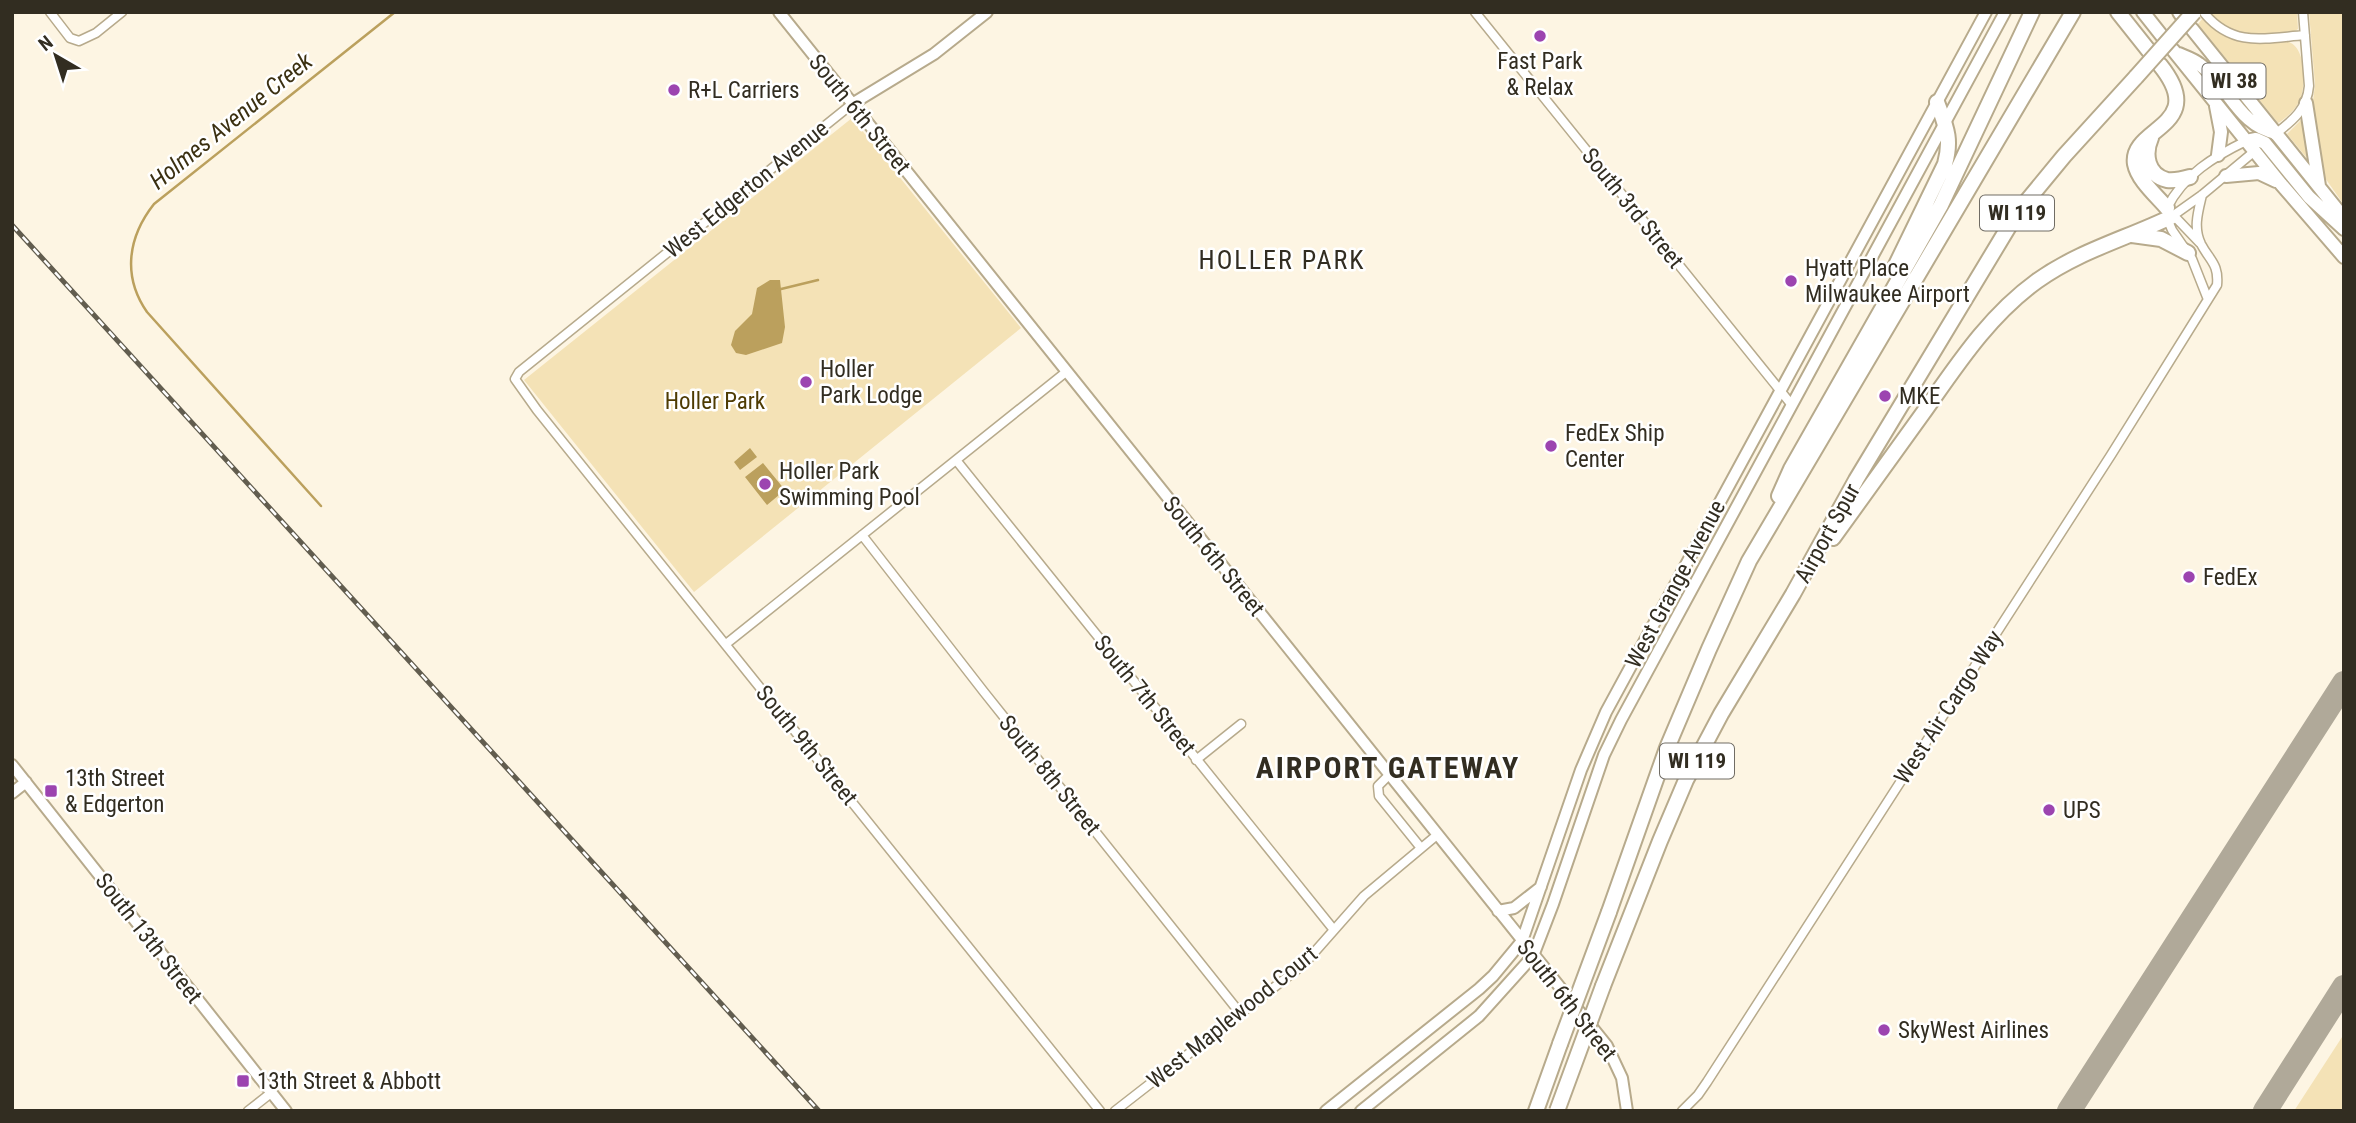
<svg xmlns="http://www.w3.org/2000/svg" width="2356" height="1123" font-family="'Roboto Condensed',sans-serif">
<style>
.green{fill:#f4e2b6}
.water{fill:#bba05d}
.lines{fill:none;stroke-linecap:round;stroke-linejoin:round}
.stream{stroke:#bba05d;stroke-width:2.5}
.taxiway{stroke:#b0a999;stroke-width:24}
.street-casing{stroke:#b7aa8c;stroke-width:11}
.secondary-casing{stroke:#b7aa8c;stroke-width:14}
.primary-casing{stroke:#b7aa8c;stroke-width:16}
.highway-casing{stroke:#b7aa8c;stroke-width:18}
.street{stroke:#fff;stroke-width:8}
.secondary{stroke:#fff;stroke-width:10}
.primary{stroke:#fff;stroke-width:12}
.highway{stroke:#fff;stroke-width:14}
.rail-casing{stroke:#625d4f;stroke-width:5}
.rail{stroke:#fff;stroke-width:2.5;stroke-dasharray:8;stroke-linecap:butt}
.highway-bridge-casing{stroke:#b7aa8c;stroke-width:18;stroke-linecap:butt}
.highway-bridge{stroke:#fff;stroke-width:14}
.poi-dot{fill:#9c44b0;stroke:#fff;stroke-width:2.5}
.labels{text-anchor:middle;stroke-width:5;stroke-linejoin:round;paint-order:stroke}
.shield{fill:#fff;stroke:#706c64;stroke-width:2}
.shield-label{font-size:21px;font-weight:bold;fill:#322d21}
.poi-label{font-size:23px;fill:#322d21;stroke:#fff;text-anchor:start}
.street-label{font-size:23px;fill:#322d21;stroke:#fff}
.park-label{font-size:23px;fill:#4e3b02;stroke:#fff}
.water-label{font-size:24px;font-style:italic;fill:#3b3011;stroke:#fff}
.quarter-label{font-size:26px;letter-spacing:2px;fill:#322d21;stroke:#fff}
.district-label{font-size:30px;font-weight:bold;letter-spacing:2px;fill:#322d21;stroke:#fff}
</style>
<rect width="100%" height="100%" fill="#fdf5e3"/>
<path class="green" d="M2209,12H2297L2298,29L2295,31C2260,34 2235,41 2209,12Z
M2309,12H2344V205L2323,175L2312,108L2315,85Z
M2203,18C2222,38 2240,44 2267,42C2274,42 2282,40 2289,42C2307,49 2306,88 2299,102C2294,111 2288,116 2280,122L2278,123L2198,24Z
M2304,117L2310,162L2287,134Z
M852,118L1021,328L694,592L524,380Z
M2344,1034V1111H2294Z"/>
<path class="water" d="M770,280H780L785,327L782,343L746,355L736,353L731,345L735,331L752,314L757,288Z
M750,448L757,457L740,470L734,462Z
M763,463L785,490L767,505L745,477Z"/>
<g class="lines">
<path class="stream" d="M777,290L818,280
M321,506L147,312C122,276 128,237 154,204L395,12"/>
<path class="taxiway" d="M2069,1111L2344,683
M2265,1111L2344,987"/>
<defs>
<path id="street" d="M50,12L70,38L79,41L96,33L122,12
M1475,12L1791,404
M2205,14C2234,48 2266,38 2305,35
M852,104L519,372L515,379L537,410L1100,1111
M2274,135C2292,121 2307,110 2309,86L2303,12
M2171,217L2202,195L2256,150
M2171,217L2177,219L2200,243
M2207,297L2192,259L2172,230L2169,223L2171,217L2167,208C2183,175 2215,156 2246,141
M956,460L1334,930
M862,535L984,692L1240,1013
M726,644L1066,372
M1196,760L1241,724
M1389,775L1378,786L1379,796L1421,848
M248,1111L271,1093
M1115,1111L1304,964L1364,896L1437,835
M1682,1111L1698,1095L1707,1082L2111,455L2217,285C2219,264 2210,261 2201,244C2193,228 2198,212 2202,195"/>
<path id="secondary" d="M779,12L1607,1046L1622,1078L1627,1111
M852,104L934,54L987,12
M12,765L286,1111
M12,793L26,782
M1498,911L1514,908L1541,887
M1326,1111L1479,989L1493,976L1522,941L1581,770L1606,712L1986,12
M1361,1111L1479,1016L1533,956L1553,904L1604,755L1621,720L2005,12"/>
<path id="primary" d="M2143,12L2162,36
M2179,12L2181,15
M2192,29L2344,218
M2173,50L2281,184L2344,257
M2179,54C2185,57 2193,59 2199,64C2229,85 2238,126 2277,133
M2306,103L2319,186
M2216,106L2221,132L2218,155
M2246,141L2256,139L2265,143L2309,197L2344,229
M2226,176L2259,173L2276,181"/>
<path id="highway" d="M2118,12L2149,51
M2160,65C2210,127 2129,127 2135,164C2138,180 2157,196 2167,208
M2151,138C2144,154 2147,175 2167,180C2175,181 2183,179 2190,177
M2132,235L2161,239L2188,253
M1894,269L1945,164C1952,138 1946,127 1937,102
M1779,496L1791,469L1941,205L2032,12
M1833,538C1864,495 1895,452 1926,409C1959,362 1990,315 2037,281C2079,251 2125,239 2171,217
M1609,912L1667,748L1709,649L1749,561L2073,12
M1603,986L1660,841L1686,780L1721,714L1793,594L1856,480L2017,213L2064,156L2136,77
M1536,1111L1560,1044"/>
</defs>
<use href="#street" class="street-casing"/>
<use href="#secondary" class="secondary-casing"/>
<use href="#primary" class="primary-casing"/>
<use href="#highway" class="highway-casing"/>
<use href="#street" class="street"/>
<use href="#secondary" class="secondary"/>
<use href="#primary" class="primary"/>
<use href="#highway" class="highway"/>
<defs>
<path id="rail" d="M12,225L819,1111"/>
</defs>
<use href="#rail" class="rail-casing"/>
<use href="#rail" class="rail"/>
<defs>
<path id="highway-bridge" d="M2136,77L2194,12
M1560,1044L1609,912
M1557,1111L1603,986"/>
</defs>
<use href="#highway-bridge" class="highway-bridge-casing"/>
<use href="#highway-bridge" class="highway-bridge"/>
</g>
<g class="poi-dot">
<circle cx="1540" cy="36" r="7"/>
<circle cx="674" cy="90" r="7"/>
<circle cx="1791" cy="281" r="7"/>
<circle cx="806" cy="382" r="7"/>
<circle cx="1885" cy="396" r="7"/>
<circle cx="1551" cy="446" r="7"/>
<circle cx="765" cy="484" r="7"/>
<circle cx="2189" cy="577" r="7"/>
<rect x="44" y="784" width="14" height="14" rx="3.5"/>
<circle cx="2049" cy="810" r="7"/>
<circle cx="1884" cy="1030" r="7"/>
<rect x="236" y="1074" width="14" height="14" rx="3.5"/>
</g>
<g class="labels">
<g class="shield">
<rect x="2202.5" y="63.5" width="63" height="35" rx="5"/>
<rect x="1980" y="195.5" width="74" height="35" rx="5"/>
<rect x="1660" y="743.5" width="74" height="35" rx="5"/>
</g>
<g class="shield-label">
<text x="2234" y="88">WI 38</text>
<text x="2017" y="220">WI 119</text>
<text x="1697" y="768">WI 119</text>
</g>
<g class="poi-label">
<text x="1540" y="69" text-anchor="middle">Fast Park<tspan x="1540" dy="26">&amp; Relax</tspan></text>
<text x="688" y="98">R+L Carriers</text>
<text x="1805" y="276">Hyatt Place<tspan x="1805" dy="26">Milwaukee Airport</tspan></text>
<text x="820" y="377">Holler<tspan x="820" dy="26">Park Lodge</tspan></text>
<text x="1899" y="404">MKE</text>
<text x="1565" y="441">FedEx Ship<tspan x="1565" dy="26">Center</tspan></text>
<text x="779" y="479">Holler Park<tspan x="779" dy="26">Swimming Pool</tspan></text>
<text x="2203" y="585">FedEx</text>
<text x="65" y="786">13th Street<tspan x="65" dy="26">&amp; Edgerton</tspan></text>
<text x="2063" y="818">UPS</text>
<text x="1898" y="1038">SkyWest Airlines</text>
<text x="257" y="1089">13th Street &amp; Abbott</text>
</g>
<g class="street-label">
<text transform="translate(860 114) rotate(51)" y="8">South 6th Street</text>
<text transform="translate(746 189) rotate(-39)" y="8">West Edgerton Avenue</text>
<text transform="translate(1633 208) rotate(51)" y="8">South 3rd Street</text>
<text transform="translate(1827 533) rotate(-61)" y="8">Airport Spur</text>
<text transform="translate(1214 556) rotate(51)" y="8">South 6th Street</text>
<text transform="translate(1675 584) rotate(-62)" y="8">West Grange Avenue</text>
<text transform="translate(1145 695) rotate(51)" y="8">South 7th Street</text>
<text transform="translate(1948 707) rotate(-57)" y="8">West Air Cargo Way</text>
<text transform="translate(807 745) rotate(51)" y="8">South 9th Street</text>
<text transform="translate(1050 775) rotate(51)" y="8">South 8th Street</text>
<text transform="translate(149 938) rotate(52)" y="8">South 13th Street</text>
<text transform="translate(1567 1000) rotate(52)" y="8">South 6th Street</text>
<text transform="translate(1232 1017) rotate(-39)" y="8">West Maplewood Court</text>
</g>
<g class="park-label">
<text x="715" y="409">Holler Park</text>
</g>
<g class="water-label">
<text transform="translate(231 121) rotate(-39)" y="8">Holmes Avenue Creek</text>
</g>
<g class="quarter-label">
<text x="1282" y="269">HOLLER PARK</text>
</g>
<g class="district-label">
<text x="1388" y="778">AIRPORT GATEWAY</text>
</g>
</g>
<rect width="2356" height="1123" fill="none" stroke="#322d21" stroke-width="28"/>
<g transform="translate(56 56) rotate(321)" stroke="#ffffff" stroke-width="5" paint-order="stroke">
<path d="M0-5L12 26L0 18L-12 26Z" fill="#322d21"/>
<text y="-10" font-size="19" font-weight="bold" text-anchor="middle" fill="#322d21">N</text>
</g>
</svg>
